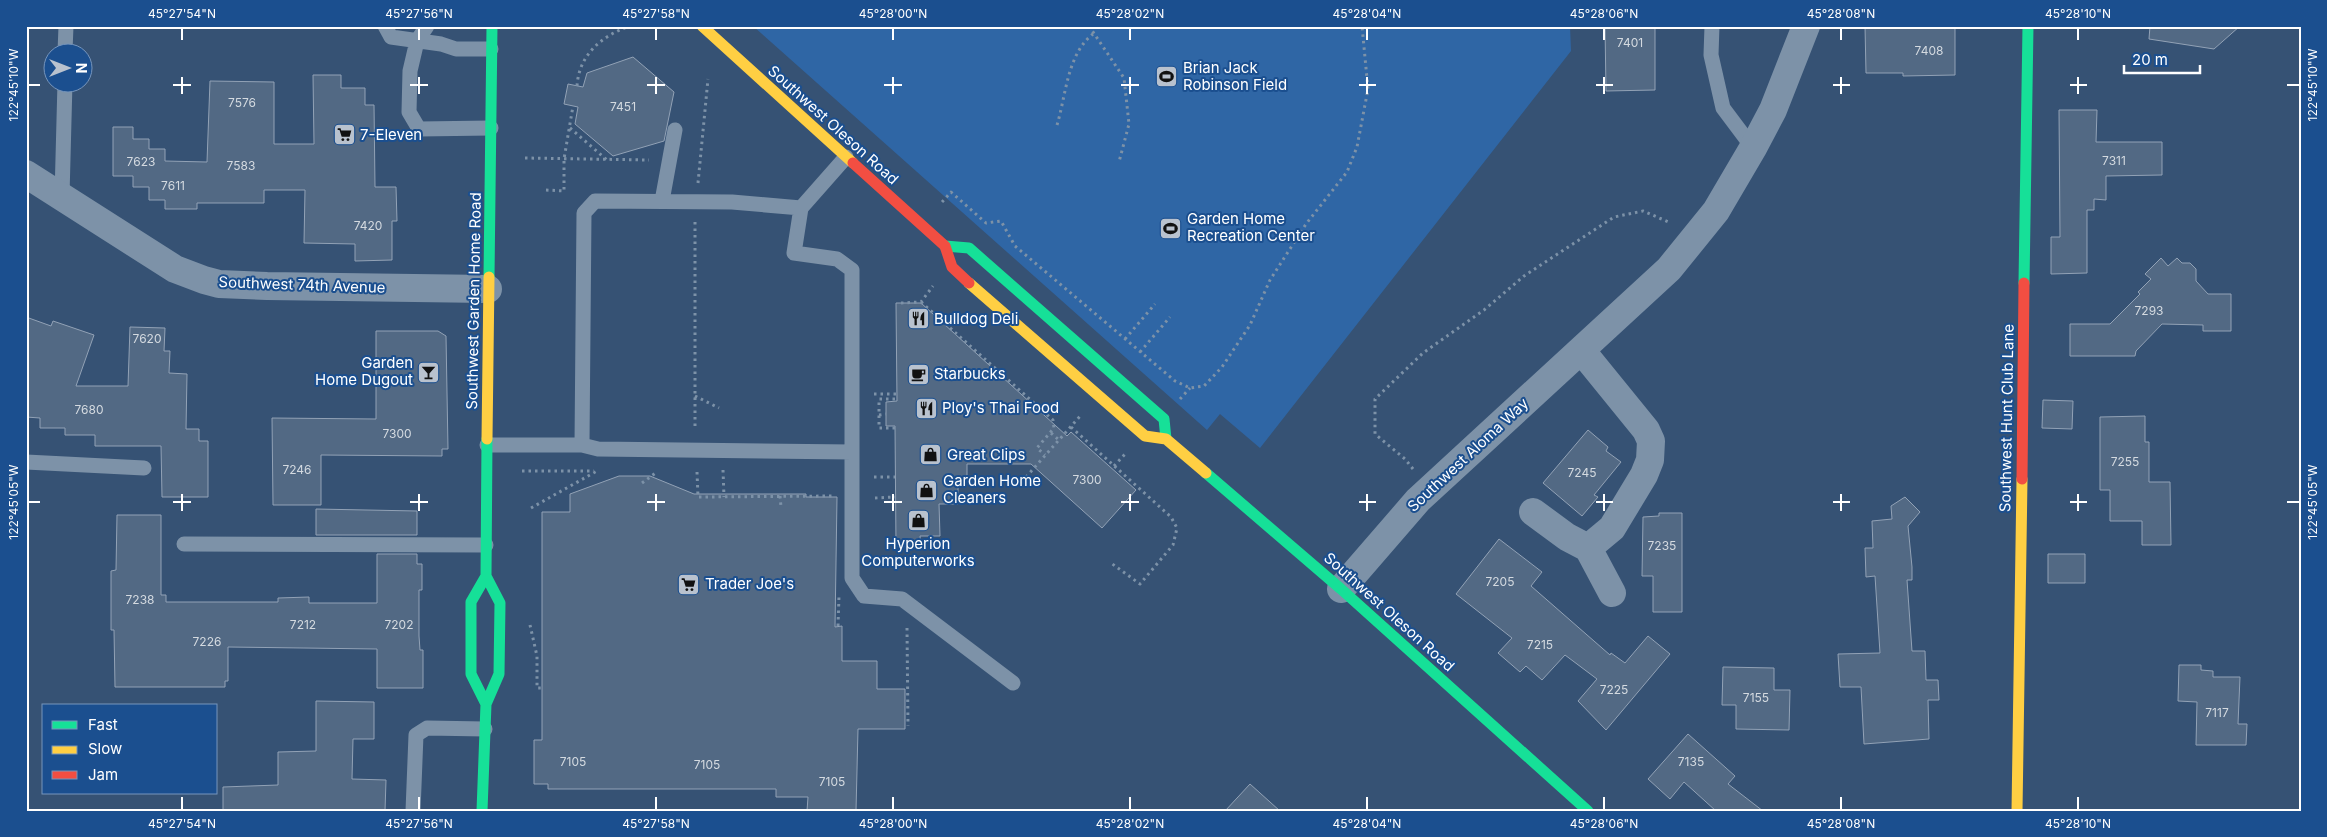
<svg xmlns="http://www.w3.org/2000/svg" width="2327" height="837" font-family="Inter,sans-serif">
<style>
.green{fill:#2f66a5}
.building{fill:#526984;stroke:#92a2b6}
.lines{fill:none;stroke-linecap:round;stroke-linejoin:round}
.path{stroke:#7d92a8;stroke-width:3;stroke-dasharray:2.5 4;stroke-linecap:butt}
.lane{stroke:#7d92a8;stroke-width:15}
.street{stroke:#7d92a8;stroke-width:28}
.fast{stroke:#16e098;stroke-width:11}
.slow{stroke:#ffcf43;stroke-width:11}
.jam{stroke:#f24e42;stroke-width:11}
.ticks{fill:none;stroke:#fff;stroke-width:2}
.labels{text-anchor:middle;stroke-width:4;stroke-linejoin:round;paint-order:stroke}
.number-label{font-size:12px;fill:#d4dae0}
.poi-label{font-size:15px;fill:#fff;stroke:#1b4f8f;text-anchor:start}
.street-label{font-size:15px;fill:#fff;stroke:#1b4f8f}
.neatline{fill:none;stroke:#fff;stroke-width:2}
.ticks-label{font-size:12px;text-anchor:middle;fill:#fff}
</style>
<rect width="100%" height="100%" fill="#365274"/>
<path class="green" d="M753,26H1570L1571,51L1260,448L1220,414L1207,430Z"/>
<path class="building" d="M1605,26H1655V90L1606,91Z
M1865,26H1955V75L1903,76V73H1866Z
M2150,26H2240L2214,49L2149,39Z
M633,57L674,92L664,141L613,156L575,124L578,107L564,104L568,84L583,87L587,73Z
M313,75H341V88H365V105H374L375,187H396L397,221H392V260L355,261V244L304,243L305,190H264V203H197V209H165V200H149V187H133V176H113V127H133V139H149V149H165V161L207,162L210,81L274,82V144H314Z
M2059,110H2097L2096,142H2162V175L2106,176V200L2094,199V210H2087V273L2051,274V237H2060Z
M2161,258L2168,266L2177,258L2182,263H2190L2196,269V281L2208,294H2231V331H2203V325L2162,324L2136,351L2135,356H2070V324H2110L2140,294L2138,292L2151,279L2145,274Z
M896,303H921L1067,436L1071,432L1136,490L1102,528L1031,464H967V482H958V504H939L940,536H920L921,546H896L895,426H886V402L897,401Z
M26,317L51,326L53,321L94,335L76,386H128L130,327L165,328L164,351H170L169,373L187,374L186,429H199V441H208V497H162L161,446H95V435H65V428H40V418L26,417Z
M376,331H438L446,336L448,449H442V456L321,455V505H273L272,418L376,419Z
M2043,400L2073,401L2072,429L2042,428Z
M2145,416V442H2149V482H2170L2171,545H2142V521H2110V490H2100V417Z
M1588,430L1608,447L1606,451L1621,462L1594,495L1598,497L1582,516L1543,483Z
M619,476H650L694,494H806V497H837L835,627L842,626V661H877V689H905V729H858L856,811H807L808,797H776V789H548V784H534V740H542V512H570V494Z
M1905,497L1920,512L1908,526L1912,567V580H1907L1912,651H1925L1926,680H1938L1939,700H1928L1929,739L1864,744L1861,687H1840L1838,654L1880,653L1875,576L1866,577L1865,548H1873L1872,521L1892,519L1891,506Z
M316,509L417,511V535H316Z
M1659,513H1682V612H1653V576H1642L1643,517L1659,516Z
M117,515H161V595H166V602H278V598L309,597V603H377V554H417V564H422V590H419V636L420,650H423V688H377V649L228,647V681H225V687H115L114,630H111V571L116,570Z
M1499,539L1542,572L1531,586L1610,655L1611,653L1625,663L1648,636L1670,654L1606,730L1578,701L1597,679L1565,655L1542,680L1526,666L1520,672L1498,653L1512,638L1456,594Z
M2048,554H2085V583H2048Z
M2179,665H2201V670L2213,671V677H2240L2238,724H2247L2246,745H2196L2197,702L2178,701Z
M1723,667L1774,668V690H1790L1789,730L1736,729V705H1722Z
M316,701L374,702V739H353L352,779L386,780L385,811H223V787L278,785V752L316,751Z
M1688,734L1735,776L1728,784L1763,811H1716L1684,782L1670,799L1648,779Z
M1250,784L1280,811H1225Z"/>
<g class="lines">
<path class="path" d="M1089,26L1124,78L1129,124L1119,162
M577,86C579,55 601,36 630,26
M1057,125C1066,96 1067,54 1093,34
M570,128L607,160
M525,158L649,160
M698,183L708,79
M546,190L564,191V159L573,106
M942,202L951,192L986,223L1001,221L1015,246L1175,381L1190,388L1204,386L1222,367L1250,325L1270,280L1306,224L1347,172L1357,147L1368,89L1362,26
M695,222V430
M921,302L1053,420L1054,428L1037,448L1045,455
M901,303L921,302L933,286
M1125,339L1155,304
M1140,352L1170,317
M874,394H897
M695,396L719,408
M1180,399L1190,388
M879,415L886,414
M1071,427L1171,517L1177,528L1173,545L1140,584L1111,563
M895,428H879V399H897
M1051,433L1059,440
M1114,466L1126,453
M1413,469L1405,459L1375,434V399L1423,353L1484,310L1524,276L1614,217L1643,211L1671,223
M723,470L724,497
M522,471H594
M697,472L698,497L834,496
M874,477H895
M1026,477L1082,414
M642,483L657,472
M780,496L781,507
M875,498L895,497
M531,508L597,471
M909,546L913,550
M530,625L537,656V688H542
M838,626L839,596
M907,628L908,726"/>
<path class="lane" d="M385,26L391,37L441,44L456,49H491
M427,26L417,41L410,71L409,112L419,129L491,128
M1712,26L1711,55L1723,108L1753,148
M65,52L66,26
M846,157L801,208L794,253L837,259L852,270V578L864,596L902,599L1013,683
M62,196L65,82
M662,201L675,130
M487,445H582L598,449L852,452
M582,445L584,213L595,201L732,202L801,208
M26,462L144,468
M184,544L486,545
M413,811L416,735L427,728L485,729"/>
<path class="street" d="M26,174L175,269L204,280L219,284L267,286L488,289
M1581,350L1646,430L1651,441L1650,460L1644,475L1612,528L1588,548
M1533,512L1567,537L1588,548L1612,593
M1341,589L1418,500L1669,269L1716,211L1753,148L1773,110L1806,26"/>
<path class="fast" d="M945,246L969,248L1164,419L1166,439
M489,277L492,26
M2024,283L2028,26
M1206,473L1341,589L1588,811
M486,576L471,602V674L486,704
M482,811L486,704L499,674L500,603L486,576L487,439"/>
<path class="slow" d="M702,26L853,163
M969,283L1145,436L1166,439L1206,473
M487,439L489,277
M2017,811L2022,479"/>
<path class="jam" d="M853,163L945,246L952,267L969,283
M2022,479L2024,283"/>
</g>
<path class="ticks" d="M182,28V40M419,28V40M656,28V40M893,28V40M1130,28V40M1367,28V40M1604,28V40M1841,28V40M2078,28V40M182,77V94M419,77V94M656,77V94M893,77V94M1130,77V94M1367,77V94M1604,77V94M1841,77V94M2078,77V94M28,85H40M173,85H191M410,85H428M647,85H665M884,85H902M1121,85H1139M1359,85H1376M1596,85H1613M1833,85H1850M2070,85H2087M2287,85H2300M182,494V511M419,494V511M656,494V511M893,494V511M1130,494V511M1367,494V511M1604,494V511M1841,494V511M2078,494V511M28,502H40M173,502H191M410,502H428M647,502H665M884,502H902M1121,502H1139M1359,502H1376M1596,502H1613M1833,502H1850M2070,502H2087M2287,502H2300M182,797V810M419,797V810M656,797V810M893,797V810M1130,797V810M1367,797V810M1604,797V810M1841,797V810M2078,797V810"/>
<defs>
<symbol id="stadium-square" viewBox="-11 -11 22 22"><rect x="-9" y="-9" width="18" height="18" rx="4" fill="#b9c2ce" stroke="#1b4f8f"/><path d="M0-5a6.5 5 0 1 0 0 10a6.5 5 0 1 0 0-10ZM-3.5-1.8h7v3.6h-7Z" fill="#111"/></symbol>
<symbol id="supermarket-square" viewBox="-11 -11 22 22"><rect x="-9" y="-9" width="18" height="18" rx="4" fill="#b9c2ce" stroke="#1b4f8f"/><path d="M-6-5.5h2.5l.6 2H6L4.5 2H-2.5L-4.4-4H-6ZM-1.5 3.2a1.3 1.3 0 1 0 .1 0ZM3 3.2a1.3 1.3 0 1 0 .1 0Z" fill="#111"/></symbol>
<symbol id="restaurant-square" viewBox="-11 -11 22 22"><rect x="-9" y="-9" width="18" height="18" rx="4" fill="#b9c2ce" stroke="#1b4f8f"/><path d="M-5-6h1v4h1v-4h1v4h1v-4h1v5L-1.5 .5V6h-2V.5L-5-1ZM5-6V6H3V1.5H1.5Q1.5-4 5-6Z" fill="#111"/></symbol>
<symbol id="bar-square" viewBox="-11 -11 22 22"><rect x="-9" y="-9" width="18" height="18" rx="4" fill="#b9c2ce" stroke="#1b4f8f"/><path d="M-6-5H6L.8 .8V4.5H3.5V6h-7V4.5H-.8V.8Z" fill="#111"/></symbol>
<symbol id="cafe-square" viewBox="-11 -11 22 22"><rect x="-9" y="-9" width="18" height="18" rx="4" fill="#b9c2ce" stroke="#1b4f8f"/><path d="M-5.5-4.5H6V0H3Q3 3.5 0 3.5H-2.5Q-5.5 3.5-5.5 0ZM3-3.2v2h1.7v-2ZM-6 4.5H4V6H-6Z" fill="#111"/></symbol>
<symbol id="shop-square" viewBox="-11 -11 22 22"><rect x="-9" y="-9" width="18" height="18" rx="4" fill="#b9c2ce" stroke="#1b4f8f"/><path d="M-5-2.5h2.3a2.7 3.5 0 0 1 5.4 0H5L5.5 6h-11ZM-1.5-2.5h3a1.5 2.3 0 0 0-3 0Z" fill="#111"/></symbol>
</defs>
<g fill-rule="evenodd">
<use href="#stadium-square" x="1154" y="64" width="25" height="25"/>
<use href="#supermarket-square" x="332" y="122" width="25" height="25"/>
<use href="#stadium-square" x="1158" y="216" width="25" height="25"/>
<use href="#restaurant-square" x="906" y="306" width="25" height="25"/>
<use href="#bar-square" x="416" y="360" width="25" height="25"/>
<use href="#cafe-square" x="906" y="362" width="25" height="25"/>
<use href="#restaurant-square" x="914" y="396" width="25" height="25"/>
<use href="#shop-square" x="918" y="442" width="25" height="25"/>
<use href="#shop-square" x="914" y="478" width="25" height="25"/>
<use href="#shop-square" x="906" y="508" width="25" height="25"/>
<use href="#supermarket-square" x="676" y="572" width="25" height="25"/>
</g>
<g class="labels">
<g class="number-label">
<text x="1630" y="47">7401</text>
<text x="1929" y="55">7408</text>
<text x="242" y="107">7576</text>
<text x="623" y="111">7451</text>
<text x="2114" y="165">7311</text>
<text x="141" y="166">7623</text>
<text x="241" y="170">7583</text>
<text x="173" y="190">7611</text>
<text x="368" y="230">7420</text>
<text x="2149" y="315">7293</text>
<text x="147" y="343">7620</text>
<text x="89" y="414">7680</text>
<text x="397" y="438">7300</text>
<text x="2125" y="466">7255</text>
<text x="297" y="474">7246</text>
<text x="1582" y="477">7245</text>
<text x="1087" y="484">7300</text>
<text x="1662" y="550">7235</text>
<text x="1500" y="586">7205</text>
<text x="140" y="604">7238</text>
<text x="303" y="629">7212</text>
<text x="399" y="629">7202</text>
<text x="207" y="646">7226</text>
<text x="1540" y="649">7215</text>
<text x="1614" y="694">7225</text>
<text x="1756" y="702">7155</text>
<text x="2217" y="717">7117</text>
<text x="573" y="766">7105</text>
<text x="1691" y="766">7135</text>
<text x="707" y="769">7105</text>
<text x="832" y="786">7105</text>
</g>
<g class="poi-label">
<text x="1183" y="73">Brian Jack<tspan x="1183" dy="17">Robinson Field</tspan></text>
<text x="360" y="140">7-Eleven</text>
<text x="1187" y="224">Garden Home<tspan x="1187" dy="17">Recreation Center</tspan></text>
<text x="934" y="324">Bulldog Deli</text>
<text x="413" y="368" text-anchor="end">Garden<tspan x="413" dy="17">Home Dugout</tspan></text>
<text x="934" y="379">Starbucks</text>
<text x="942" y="413">Ploy's Thai Food</text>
<text x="947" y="460">Great Clips</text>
<text x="943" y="486">Garden Home<tspan x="943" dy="17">Cleaners</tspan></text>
<text x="918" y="549" text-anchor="middle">Hyperion<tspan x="918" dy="17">Computerworks</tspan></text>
<text x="705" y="589">Trader Joe's</text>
</g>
<g class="street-label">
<text transform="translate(833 125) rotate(42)" y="5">Southwest Oleson Road</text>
<text transform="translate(302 285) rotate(2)" y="5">Southwest 74th Avenue</text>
<text transform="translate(474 301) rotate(-89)" y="5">Southwest Garden Home Road</text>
<text transform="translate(2007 418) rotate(-89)" y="5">Southwest Hunt Club Lane</text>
<text transform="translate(1468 455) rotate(-43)" y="5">Southwest Aloma Way</text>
<text transform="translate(1389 612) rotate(42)" y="5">Southwest Oleson Road</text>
</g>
</g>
<rect width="2327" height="837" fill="none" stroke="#1b4f8f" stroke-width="55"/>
<rect x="42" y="704" width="175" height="90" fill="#1b4f8f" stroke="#7695bc"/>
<rect x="52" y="721" width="25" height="8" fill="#16e098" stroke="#7695bc"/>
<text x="88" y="730" font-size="15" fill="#ffffff">Fast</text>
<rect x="52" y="746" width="25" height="8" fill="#ffcf43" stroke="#7695bc"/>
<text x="88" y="754" font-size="15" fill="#ffffff">Slow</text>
<rect x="52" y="771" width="25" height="8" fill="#f24e42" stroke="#7695bc"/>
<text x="88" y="780" font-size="15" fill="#ffffff">Jam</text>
<g transform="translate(68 68) rotate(90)"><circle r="24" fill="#1b4f8f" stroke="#7695bc"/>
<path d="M0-4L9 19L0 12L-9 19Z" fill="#b9c2ce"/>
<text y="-8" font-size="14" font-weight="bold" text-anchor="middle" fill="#ffffff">N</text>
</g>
<path d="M2124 65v8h76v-8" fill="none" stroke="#ffffff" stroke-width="2.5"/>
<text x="2132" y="65" font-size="15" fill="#ffffff" stroke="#1b4f8f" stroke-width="4" paint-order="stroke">20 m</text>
<rect x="28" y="28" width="2272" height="782" class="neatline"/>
<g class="ticks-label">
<text x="182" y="18">45°27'54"N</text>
<text x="419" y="18">45°27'56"N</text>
<text x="656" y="18">45°27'58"N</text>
<text x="893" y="18">45°28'00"N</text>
<text x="1130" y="18">45°28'02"N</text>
<text x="1367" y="18">45°28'04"N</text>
<text x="1604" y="18">45°28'06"N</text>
<text x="1841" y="18">45°28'08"N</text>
<text x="2078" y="18">45°28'10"N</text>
<text transform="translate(2313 85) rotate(-90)" y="4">122°45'10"W</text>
<text transform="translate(14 85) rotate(-90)" y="4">122°45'10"W</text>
<text transform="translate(2313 502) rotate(-90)" y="4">122°45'05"W</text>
<text transform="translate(14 502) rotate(-90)" y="4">122°45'05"W</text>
<text x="182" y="828">45°27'54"N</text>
<text x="419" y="828">45°27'56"N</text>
<text x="656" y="828">45°27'58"N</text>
<text x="893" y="828">45°28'00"N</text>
<text x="1130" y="828">45°28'02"N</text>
<text x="1367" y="828">45°28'04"N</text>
<text x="1604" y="828">45°28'06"N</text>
<text x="1841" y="828">45°28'08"N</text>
<text x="2078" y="828">45°28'10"N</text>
</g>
</svg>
